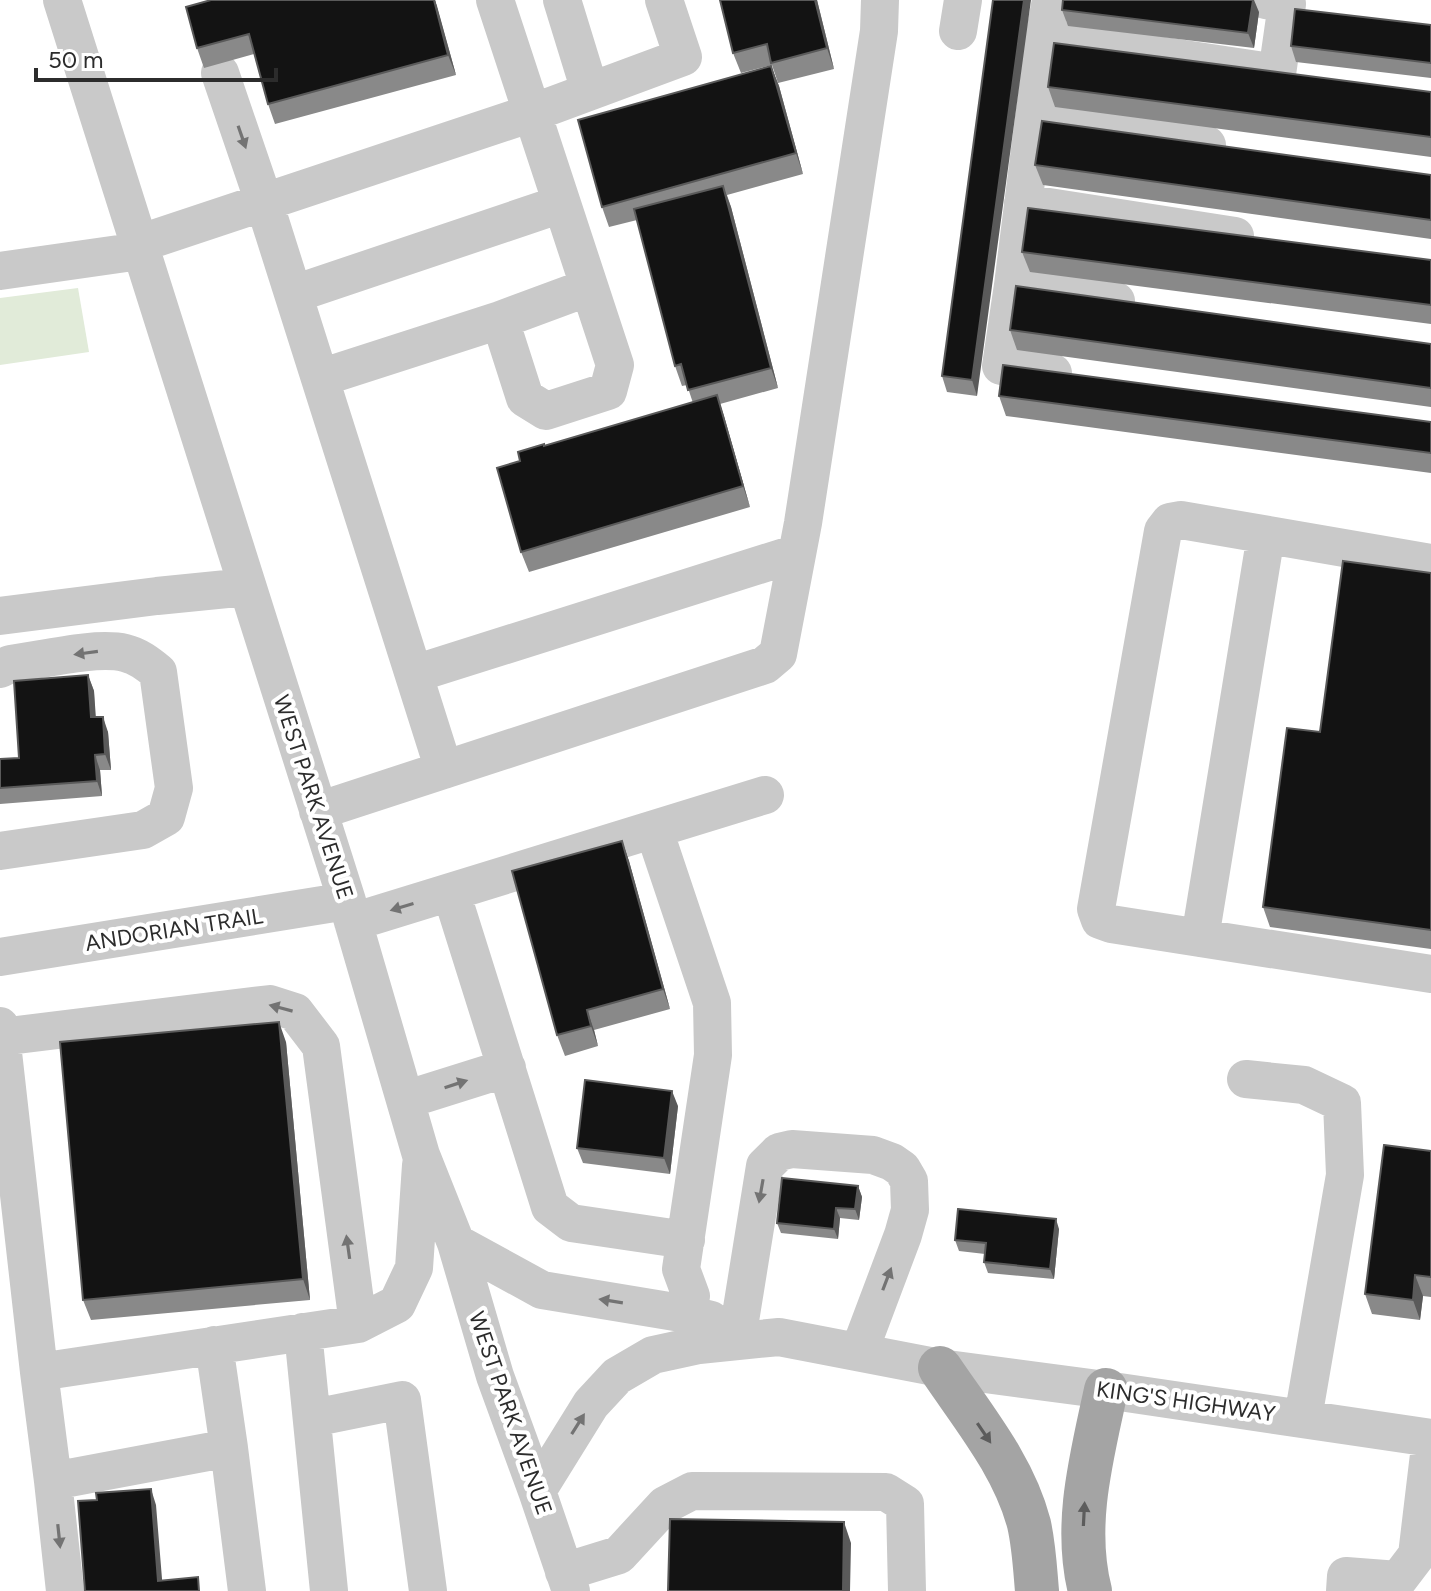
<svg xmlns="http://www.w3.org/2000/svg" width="1431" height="1591" font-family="Figtree,sans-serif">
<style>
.green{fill:#e1ebd9}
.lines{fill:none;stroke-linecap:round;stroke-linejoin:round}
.minor{stroke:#c9c9c9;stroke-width:38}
.major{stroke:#a4a4a4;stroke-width:44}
.wall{fill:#898989}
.shaded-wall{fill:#5a5a5a}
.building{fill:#131313;stroke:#5a5a5a;stroke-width:2}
.oneway{fill:#737373}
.oneway2{fill:#5c5c5c}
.labels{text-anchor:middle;stroke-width:8;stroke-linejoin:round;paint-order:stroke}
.street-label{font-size:22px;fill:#2c2c2c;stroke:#fff}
</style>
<rect width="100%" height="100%" fill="#fff"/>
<path class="green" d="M78,288L89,352L0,365V298Z"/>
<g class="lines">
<path class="minor" d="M62,0L347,901L421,1155L456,1243L495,1376L537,1491L571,1591
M562,0L590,91
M1051,0L1044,38L1013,285L1001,366L1053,373
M1266,0L1287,4L1277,74
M958,31L963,0
M1044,38L1270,72
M220,73L264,202L444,770
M1034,117L1207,145
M1023,203L1235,236
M138,244L532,113L683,57L664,0
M0,271L140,251
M1013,285L1116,301
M294,294L561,204
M500,320L589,287
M320,378L500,320L525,398L546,411L608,391L615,365L495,0
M1431,563L1181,520L1170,522L1163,531L1096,909L1100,920L1111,924L1431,974
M0,616L157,596L247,587
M0,669L10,664C41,660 96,646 125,653C138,656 148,664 158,672L174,788L166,817L143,830L0,851
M414,674L797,553
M318,811L765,665L778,654L803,523L879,31L880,0
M654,830L712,1003L713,1055L681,1269L691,1296L687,1314
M451,892L550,1207L571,1223L686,1240
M353,922L765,795
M1200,938L1266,535
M0,957L347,901
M0,1026L39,1372L358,1324L397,1304L414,1268L421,1165
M1,1037L270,1004L295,1012L321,1046L358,1324
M1246,1079L1304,1085L1342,1103L1345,1175L1303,1418
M405,1100L507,1068
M456,1243L542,1290L687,1314L711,1320
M739,1327L765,1166L779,1152L792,1149L873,1155L892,1162L902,1169L909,1181L910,1210L903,1235L859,1352
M303,1332L329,1591
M39,1372L53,1481L229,1448L214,1345
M313,1418L402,1400L428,1591
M229,1448L247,1591
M53,1481L65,1591
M537,1491L591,1404L617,1376L653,1355L699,1345L779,1337L940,1368L1106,1390L1431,1438L1417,1555L1398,1580L1346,1576L1345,1591
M564,1572L619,1555L665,1505L692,1491L886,1492L905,1504L907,1591"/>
<path class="major" d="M940,1368C973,1417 1014,1466 1029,1524C1034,1546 1035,1568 1037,1591
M1090,1591C1073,1524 1092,1456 1106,1390"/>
</g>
<path class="wall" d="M211,0H435L456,75L275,124L268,104L254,54L204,68L197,48Z
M817,0L834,69L778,83L772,65L741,73L733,53Z
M993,0L977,396L947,392L942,376Z
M1062,10L1259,12L1254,48L1068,26Z
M1431,25V78L1296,62L1291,46Z
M771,66L779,86L803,174L727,195L731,207L778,388L720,404L750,507L529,572L521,552L520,461L544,446L693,403L687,385L682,386L675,366L637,220L609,227L602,207Z
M1048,87L1431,92V157L1055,107Z
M1035,165L1431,175V239L1043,185Z
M1022,252L1431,260V324L1030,272Z
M1010,330L1431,344V407L1017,350Z
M999,396L1431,422V473L1006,416Z
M1431,573V949L1270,927L1263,907L1320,732Z
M88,675L94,691L95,717L108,732L111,770H100L102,796L0,804V759L19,758Z
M622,841L629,861L670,1009L594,1030L598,1046L565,1056L557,1035Z
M286,1042L310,1300L91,1320L83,1300Z
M678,1106L670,1174L583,1163L577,1148Z
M1431,1151V1297L1423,1296L1420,1320L1372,1314L1365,1294Z
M858,1186L862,1197L859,1220L840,1218L838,1239L781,1233L777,1223Z
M1059,1229L1054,1279L988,1273L984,1262L985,1254L959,1251L955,1240Z"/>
<path class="shaded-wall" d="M434,0H435L437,6L456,75L448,55Z
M815,0H817L834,69L827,48Z
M1024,0H1031L977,396L972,380Z
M1253,0H1254L1259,12L1254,48L1248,33Z
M771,66L779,86L803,174L796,153Z
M723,186L731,207L778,388L771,368Z
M717,395L724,416L750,507L743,486Z
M88,675L94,691L97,733L91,717Z
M103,717L108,732L111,770L105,754Z
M95,755L100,770L102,796L97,781Z
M622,841L629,861L670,1009L663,989Z
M587,1010L594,1030L598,1046L591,1026Z
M279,1022L286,1042L310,1300L303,1279Z
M672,1091L678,1106L670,1174L664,1158Z
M858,1186L862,1197L859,1220L855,1209Z
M836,1208L840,1218L838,1239L834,1229Z
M1056,1219L1059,1229L1054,1279L1050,1269Z
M1415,1275L1423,1296L1420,1320L1413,1300Z
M151,1489L156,1505L163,1591L158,1581Z
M844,1522L851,1543L850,1591H843Z"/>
<path class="building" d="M211,0H434L448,55L268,104L249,34L197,48L186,7Z
M720,0H815L827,48L771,63L767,44L733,53Z
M993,0H1024L972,380L942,376Z
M1063,0H1253L1248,33L1062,10Z
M1295,9L1431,25V63L1291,46Z
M1054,43L1431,92V137L1048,87Z
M771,66L796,153L602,207L578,120Z
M1042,121L1431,175V220L1035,165Z
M723,186L771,368L688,390L681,364L675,366L634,209Z
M1028,208L1431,260V305L1022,252Z
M1016,286L1431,344V388L1010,330Z
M1003,365L1431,422V453L999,396Z
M717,395L743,486L521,552L497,468L520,461L518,452L544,444V446Z
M1343,561L1431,573V930L1263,907L1287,728L1320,732Z
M88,675L91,717H103L105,754L95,755L97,781L0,788V759L19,758L14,681Z
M622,841L663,989L587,1010L591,1026L557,1035L512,871Z
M279,1022L303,1279L83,1300L60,1042Z
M585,1080L672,1091L664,1158L577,1148Z
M1384,1145L1431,1151V1277L1415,1275L1413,1300L1365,1294Z
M782,1178L858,1186L855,1209L836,1208L834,1229L777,1223Z
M958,1209L1056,1219L1050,1269L984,1262L986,1243L955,1240Z
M151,1489L158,1581L198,1577L199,1591H85L78,1501L97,1500L96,1493Z
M670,1519L844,1522L843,1591H668Z"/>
<defs><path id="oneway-solid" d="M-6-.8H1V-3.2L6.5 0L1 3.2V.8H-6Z" transform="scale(2)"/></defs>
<g class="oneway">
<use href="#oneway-solid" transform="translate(242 137) rotate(71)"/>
<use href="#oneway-solid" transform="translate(86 653) rotate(172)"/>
<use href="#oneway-solid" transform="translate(402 907) rotate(163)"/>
<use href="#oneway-solid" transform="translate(281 1008) rotate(-165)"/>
<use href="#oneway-solid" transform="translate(456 1084) rotate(-18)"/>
<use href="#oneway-solid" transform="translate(761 1191) rotate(100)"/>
<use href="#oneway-solid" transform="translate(348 1247) rotate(-98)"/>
<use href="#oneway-solid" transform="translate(887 1279) rotate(-69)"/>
<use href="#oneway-solid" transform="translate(611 1301) rotate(-171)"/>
<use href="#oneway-solid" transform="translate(578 1424) rotate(-58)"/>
<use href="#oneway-solid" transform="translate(59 1536) rotate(84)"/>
</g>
<g class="oneway2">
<use href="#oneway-solid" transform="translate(984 1433) rotate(56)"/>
<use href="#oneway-solid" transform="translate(1084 1514) rotate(-87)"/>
</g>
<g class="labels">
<g class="street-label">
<text transform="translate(314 797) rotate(72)" y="8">WEST PARK AVENUE</text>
<text transform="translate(174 929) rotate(-9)" y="8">ANDORIAN TRAIL</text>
<text transform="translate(1186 1401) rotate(8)" y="8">KING'S HIGHWAY</text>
<text transform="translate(511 1413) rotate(71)" y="8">WEST PARK AVENUE</text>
</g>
</g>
<path d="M36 68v12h240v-12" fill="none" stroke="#2c2c2c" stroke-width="4"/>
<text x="48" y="68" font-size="24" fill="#2c2c2c" stroke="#ffffff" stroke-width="6" paint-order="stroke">50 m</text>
</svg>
